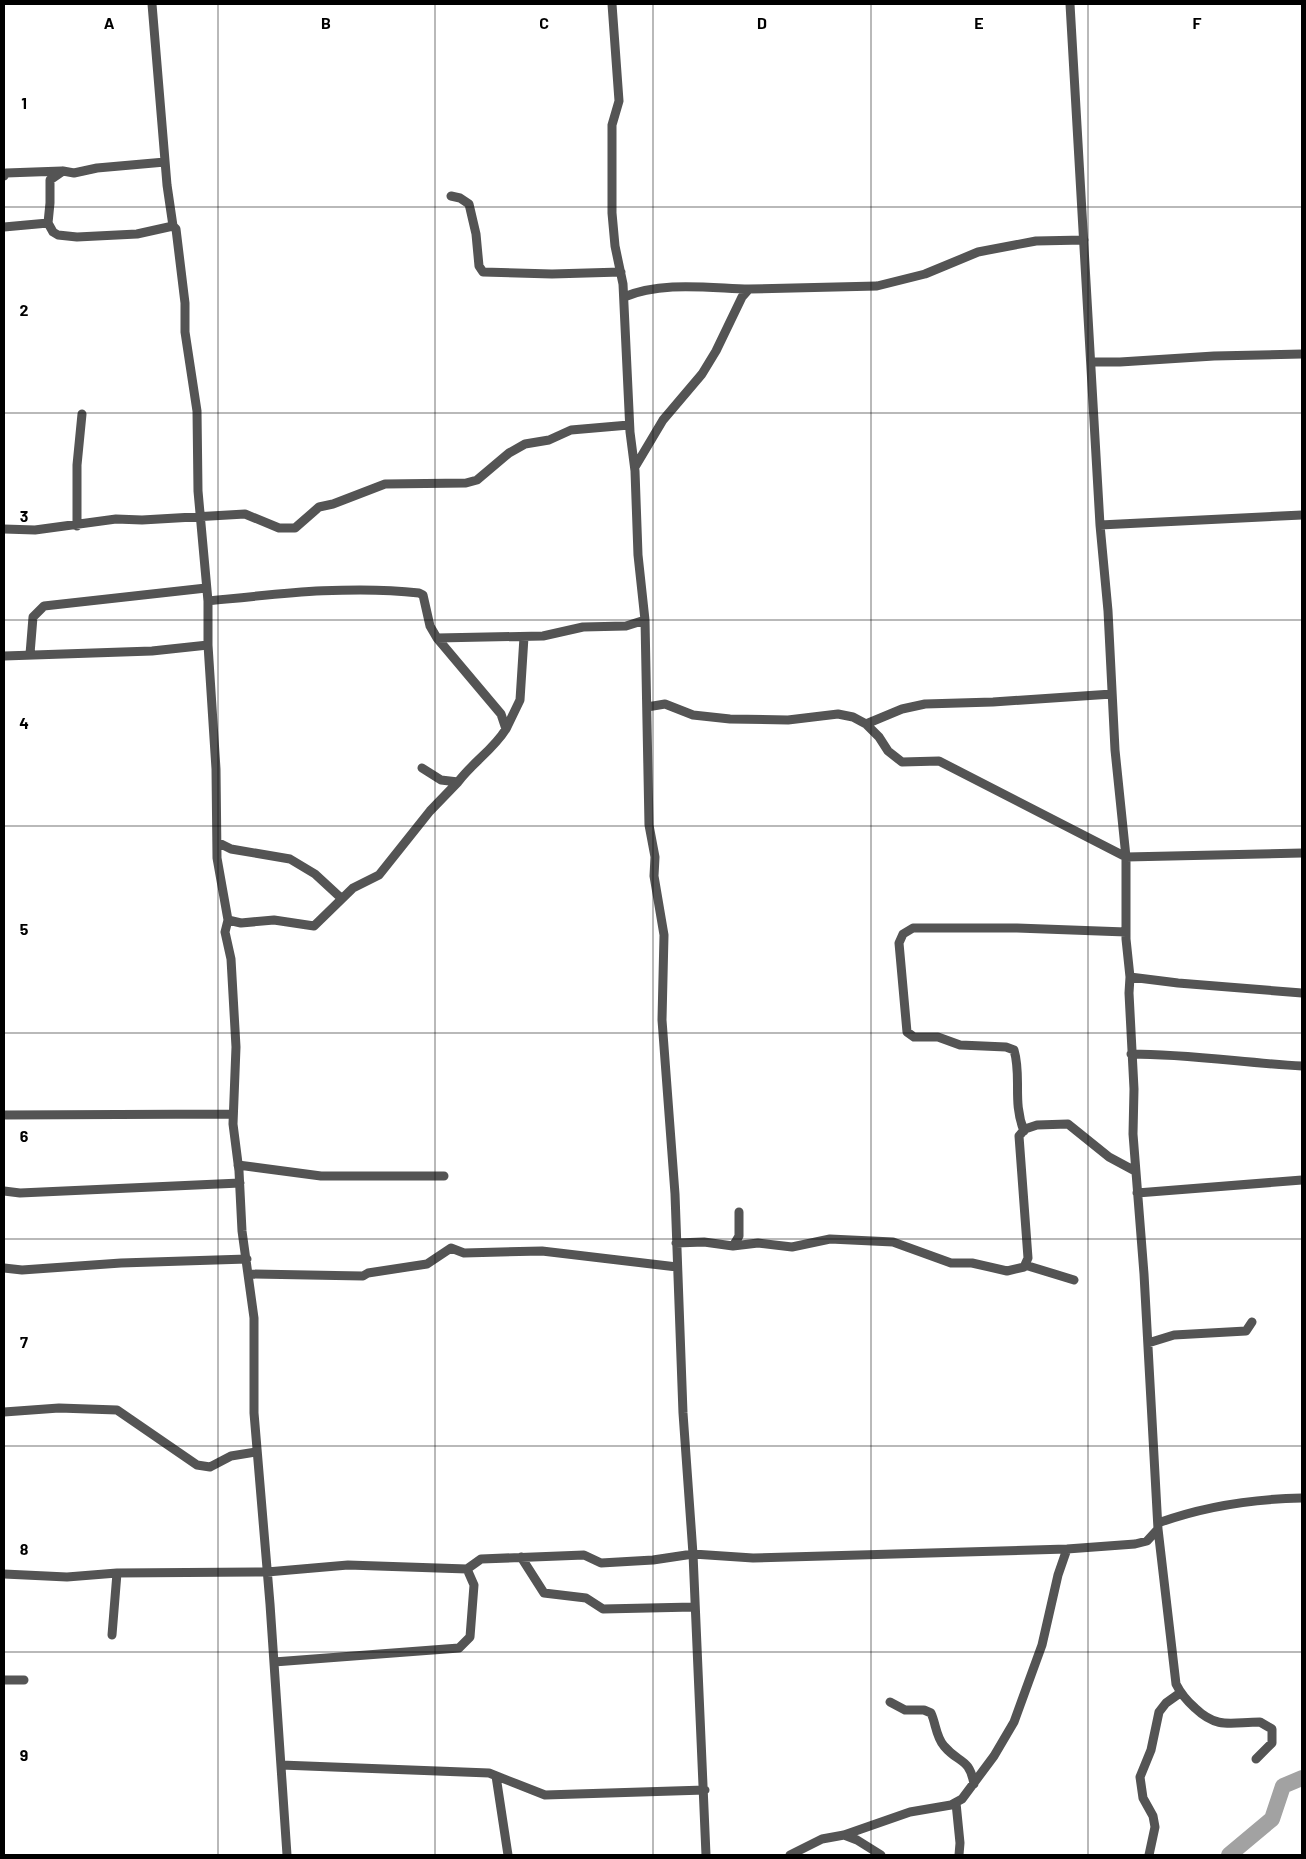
<svg xmlns="http://www.w3.org/2000/svg" width="1306" height="1859" font-family="Barlow,sans-serif">
<style>
.lines{fill:none;stroke-linecap:round;stroke-linejoin:round}
.river{stroke:#a2a2a2;stroke-width:16}
.street{stroke:#545454;stroke-width:9}
.grid{fill:none;stroke:#000;stroke-width:1;stroke-opacity:0.55}
.grid-label{font-size:16px;text-anchor:middle;font-weight:bold;fill:#000;stroke:#fff;stroke-width:4.5;stroke-linejoin:round;paint-order:stroke}
</style>
<rect width="100%" height="100%" fill="#fff"/>
<g class="lines">
<path class="river" d="M1229,1855L1272,1819L1283,1786L1302,1778"/>
<path class="street" d="M152,4L167,185L173,226L176,229L185,303V332L197,411L198,491L208,601V645L216,769L217,858L228,920L225,932L231,959L236,1047L233,1124L239,1171L242,1231L254,1318V1413L270,1604L287,1855
M4,176L6,173L62,171
M451,196L460,198L469,204L476,234L479,266L483,272L552,274L621,272
M48,223L50,203V180L63,171L74,173L97,168L165,162
M4,227L48,223L53,232L58,235L77,237L137,234L173,226
M624,297C661,281 709,288 749,289
M1091,362H1120L1214,356L1302,354
M635,467L663,420L702,374L716,351L742,297L749,289L877,286L925,274L978,252L1036,241L1084,240
M1100,525L1302,515
M77,526V465L82,414
M4,529L35,530L116,519L142,520L245,514L279,528H295L319,507L333,504L385,484L466,483L477,480L509,453L525,444L549,440L571,430L629,425
M208,601C277,594 350,585 419,593L423,595L430,626L437,638L543,636L583,627L626,626L645,620
M30,654L33,617L44,606L206,588
M4,656L152,651L208,645
M647,707L665,704L693,715L730,719L788,720L838,714L853,717L866,724L879,737L888,751L902,762L939,761L1126,857L1302,853
M866,724L902,709L925,704L993,702L1112,694
M506,729L520,700L524,637
M422,768L441,780L458,782C473,762 493,750 506,729L501,714L437,638
M217,842L231,849L290,859L315,874L341,898
M228,920L241,923L274,920L314,926L353,888L379,875L430,811L458,782
M1130,977L1178,983L1302,993
M1131,1054C1189,1054 1245,1063 1302,1066
M4,1115L233,1114
M1024,1131C1012,1101 1022,1077 1014,1050L1006,1047L960,1045L938,1037H914L907,1032L899,943L903,934L913,928H1017L1126,932
M238,1165L321,1176H444
M4,1191L20,1193L240,1183
M1137,1193L1302,1180
M676,1243L704,1242L733,1246L739,1236V1212
M733,1246L758,1243L792,1247L830,1239L893,1242L951,1263H972L1007,1271L1024,1267L1028,1258L1019,1136L1025,1129L1037,1125L1068,1124L1109,1157L1135,1171
M1025,1265L1074,1280
M4,1268L22,1270L121,1263L247,1259
M248,1274L363,1276L368,1273L427,1264L451,1248L464,1253L542,1251L677,1267
M1148,1343L1174,1335L1246,1331L1252,1322
M4,1412L59,1408L117,1410L197,1465L210,1467L231,1456L256,1452
M1158,1523C1205,1506 1253,1499 1302,1498
M1158,1529L1176,1684C1181,1694 1187,1701 1195,1708C1218,1730 1232,1722 1260,1722L1272,1729V1743L1256,1759
M521,1557L544,1593L586,1598L603,1609L694,1607
M4,1574L67,1577L117,1573L267,1572L348,1565L467,1569L481,1559L584,1555L601,1563L653,1560L693,1554L683,1413L675,1194L662,1020L664,935L654,876L655,857L649,825L645,620L638,555L635,471L630,432L623,284L615,246L612,213V125L619,101L612,4
M112,1635L117,1573
M274,1662L459,1648L470,1637L474,1585L467,1569
M4,1680H24
M890,1702L905,1710H924L931,1713C936,1724 936,1737 944,1746C959,1764 969,1757 974,1784
M281,1765L489,1773L545,1795L705,1790
M496,1776L508,1855
M956,1803L960,1843L959,1855
M844,1835L857,1840L881,1855
M706,1855L693,1554L753,1558L1067,1549L1135,1544L1147,1541L1158,1529L1144,1274L1133,1134L1134,1089L1129,993L1130,977L1126,939V857L1115,750L1108,611L1100,525L1070,4
M790,1855L822,1839L844,1835L910,1812L951,1805L962,1799L994,1756L1014,1722L1042,1645L1058,1575L1067,1549
M1149,1855L1155,1827L1153,1816L1143,1798L1140,1777L1151,1750L1159,1712L1166,1703L1180,1693"/>
</g>
<path class="grid" d="M218,4V1855M435,4V1855M653,4V1855M871,4V1855M1088,4V1855M4,207H1302M4,413H1302M4,620H1302M4,826H1302M4,1033H1302M4,1239H1302M4,1446H1302M4,1652H1302"/>
<g class="grid-label">
<text x="109" y="29">A</text>
<text x="326" y="29">B</text>
<text x="544" y="29">C</text>
<text x="762" y="29">D</text>
<text x="979" y="29">E</text>
<text x="1197" y="29">F</text>
<text x="24" y="109">1</text>
<text x="24" y="316">2</text>
<text x="24" y="522">3</text>
<text x="24" y="729">4</text>
<text x="24" y="935">5</text>
<text x="24" y="1142">6</text>
<text x="24" y="1348">7</text>
<text x="24" y="1555">8</text>
<text x="24" y="1761">9</text>
</g>
<rect width="1306" height="1859" fill="none" stroke="#000000" stroke-width="10"/>
</svg>
